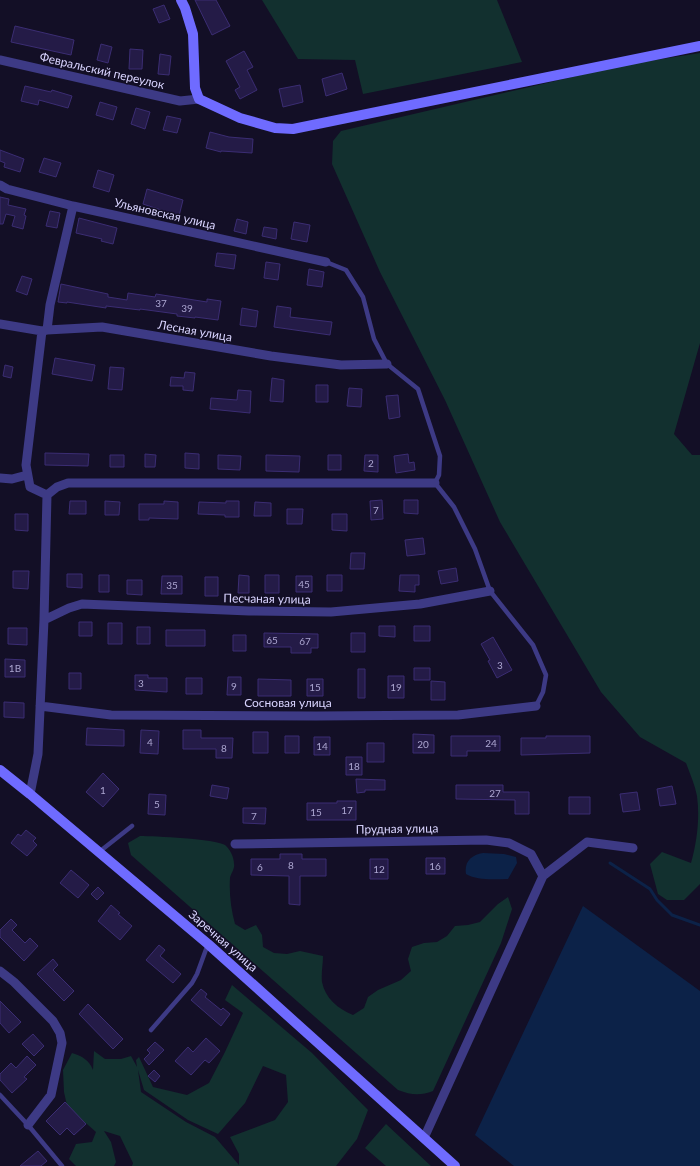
<svg xmlns="http://www.w3.org/2000/svg" width="700" height="1166" font-family="Lato,sans-serif">
<style>
.green{fill:#12302f;fill-rule:evenodd}
.water{fill:#0c2248}
.lines{fill:none;stroke-linecap:round;stroke-linejoin:round}
.stream{stroke:#0c2248;stroke-width:3}
.building{fill:#241b47;stroke:#3b2d73}
.lane{stroke:#3d3a85;stroke-width:4.5}
.street{stroke:#3d3a85;stroke-width:9}
.secondary{stroke:#6f6bff;stroke-width:10}
.labels{text-anchor:middle;stroke-width:3;stroke-linejoin:round;paint-order:stroke}
.number-label{font-size:10px;fill:#aca6d1}
.street-label{font-size:12px;fill:#d9d4ff;stroke:#130f26}
</style>
<rect width="100%" height="100%" fill="#130f26"/>
<path class="green" d="M262,0H497L522,62L363,94L355,60L298,59Z
M700,53V343L674,434L692,455H700V884L684,900H667L658,894L650,864L662,852L691,863C697,842 700,818 697,796C695,785 690,774 686,763L640,737L601,692L500,522L445,400L380,272L332,164L333,141L341,131L624,65Z
M140,836C153,836 216,839 225,845C230,849 234,857 234,864C235,869 231,873 230,878C229,893 231,910 235,924L245,930L256,925L262,935L263,947L274,953L287,954L300,951L323,956C323,964 321,974 322,982C325,998 338,1009 353,1015L364,1008L368,997L378,990L401,980L411,971L408,959L412,947L424,943L437,942L447,936L455,926L468,925L480,922L498,904L508,897L512,909L501,943L433,1091C420,1096 411,1095 398,1090L131,855L128,843Z
M232,985L312,1053L368,1110L357,1139L336,1166H132L133,1163L120,1136L104,1131L111,1142L116,1162L114,1166H76L69,1159L76,1144L92,1142L96,1132L87,1124L68,1110L64,1092L63,1070L72,1053C82,1056 89,1060 93,1070L94,1051L105,1059H121L131,1056L137,1067L136,1060L139,1057L153,1087L187,1095L209,1083L225,1052L243,1013L225,1000ZM263,1066L286,1075L288,1102L275,1120L230,1137L239,1154V1165L215,1137L186,1122L141,1092L138,1070L144,1090L188,1120L218,1134L245,1103Z
M386,1124L431,1166H386L365,1148Z"/>
<path class="water" d="M483,853L504,854L516,857L517,863L508,879C494,879 478,881 466,874C464,862 471,855 483,853Z
M583,906L700,991V1166H514L475,1135Z"/>
<g class="lines">
<path class="stream" d="M610,863L650,889L657,900L672,915L700,925"/>
</g>
<path class="building" d="M195,0H216L230,26L212,35Z
M164,5L170,19L159,23L153,9Z
M15,26L74,40L71,55L11,42Z
M101,44L112,47L108,63L97,60Z
M130,49L143,50L142,69H129Z
M244,51L253,67L247,70L257,90L240,99L235,90L240,87L226,61Z
M160,54L171,56L169,75L158,74Z
M342,73L347,89L326,96L322,79Z
M300,85L303,102L283,107L279,89Z
M25,86L51,92L52,90L72,96L68,108L39,100L38,105L21,101Z
M100,102L117,107L113,120L96,115Z
M136,108L150,112L145,129L131,124Z
M167,116L181,119L177,133L163,130Z
M210,132L229,137L253,139L252,153L221,151V152L206,148Z
M0,150L24,159L20,172L4,167L5,163L0,161Z
M44,158L61,163L56,177L39,172Z
M98,170L114,175L109,192L93,187Z
M147,189L183,200L179,216L143,204Z
M0,197L9,199L8,205L26,209L24,215L26,216L23,229L12,226L15,216L6,214L3,224H0Z
M50,211L60,213L57,228L46,226Z
M79,218L117,228L113,244L101,241L102,239L76,233Z
M237,219L248,222L246,234L234,231Z
M294,222L310,225L307,242L291,239Z
M264,227L277,229L276,239L262,236Z
M217,253L236,255L234,269L215,266Z
M266,262L280,264L278,280L264,278Z
M309,269L324,272L322,287L307,285Z
M22,276L32,279L27,295L16,291Z
M61,284L108,294V297L127,300L128,293L155,297L156,294L207,302V299L221,301L218,320L195,317V318L177,316V314L140,309V310L106,306V308L67,302V303L58,302Z
M277,306L291,308L290,317L332,322L330,335L274,327Z
M242,308L258,311L256,327L240,325Z
M55,358L95,365L92,381L52,374Z
M5,365L13,367L11,378L3,376Z
M110,367L124,368L122,390L108,389Z
M185,372L195,373L193,391L183,390V386H170L171,377L184,378Z
M272,378L284,380L283,402L270,401Z
M316,385H328V402H316Z
M349,388L362,389L361,407L347,406Z
M238,390L251,391L250,413L210,409L211,398L237,400Z
M398,395L400,417L389,419L386,396Z
M45,453L89,454L88,466L45,465Z
M185,453L199,454V469L185,468Z
M145,454L156,455L155,467H145Z
M408,454L409,463L414,462L415,470L396,473L394,456Z
M110,455H124V467H110Z
M218,455L241,456L240,470L218,469Z
M266,455L300,456L299,472L266,471Z
M328,455H341V470H328Z
M365,455H378V472L364,471Z
M382,500L383,519L371,520L370,501Z
M404,500H418V514L404,513Z
M70,501H86V514H69Z
M105,501L120,502L119,515H105Z
M164,501L178,502V519L149,518V520H139V504H164Z
M226,501H239V517H225V515L198,514L199,502L226,503Z
M255,502L271,503V516H254Z
M287,509H303L302,524H287Z
M15,514H28V531L15,530Z
M332,514H347V531L332,530Z
M423,538L425,554L407,556L405,540Z
M351,553H365L364,569H350Z
M456,568L458,581L441,584L438,571Z
M13,571H29L28,589L13,588Z
M67,574H82V588L67,587Z
M99,575H109V592H99Z
M239,575L249,576V593H238Z
M265,575H279V593H265Z
M327,575H342V591H327Z
M400,575H419V585H415V592L399,591Z
M162,576H182V594H161Z
M296,576H312V592H296Z
M205,577H218V596H205Z
M127,580H142V595L127,594Z
M79,622H92V636H79Z
M108,623H122V644H108Z
M379,626H395V637L379,636Z
M414,626H430V641H414Z
M137,627H150V644H137Z
M8,628H27V645L8,644Z
M166,630H205V646H166Z
M264,633L318,634V648H311V653H291V647H264Z
M351,633H365V652H351Z
M233,635H246V651H233Z
M493,637L512,670L497,678L488,661L490,660L481,644Z
M5,659L25,660V677H5Z
M414,668H430V680H414Z
M358,669H365V698H358Z
M69,673H81V689H69Z
M135,675H148V678H167V692L135,690Z
M388,676H404V698H388Z
M228,677H241V695H227Z
M186,678H202V694H186Z
M258,679L291,680V696H258Z
M307,679H323V696H307Z
M431,681L445,682V700H431Z
M4,702L24,703V718L4,717Z
M87,728L124,730V746L86,745Z
M141,730L159,731L158,754L140,753Z
M183,730H201V738H233L232,758H216V749H183Z
M253,732H268V753H253Z
M413,734L434,735V753H413Z
M285,736H299V753H285Z
M451,736H500V751H467V756H451Z
M546,736H590V753L521,755V738H546Z
M314,737H330V755H314Z
M367,743H384V762H367Z
M346,757H362V775H346Z
M103,773L119,789L103,807L86,792Z
M356,779L385,780V790H365V792L357,793Z
M212,785L229,788L227,799L210,796Z
M456,785H503V792H529V814H515V800L456,799Z
M672,786L676,804L660,806L657,789Z
M637,792L640,810L623,812L620,794Z
M149,794L166,795L165,815L148,814Z
M569,797H590V814H569Z
M337,801H356V820H307V803H337Z
M243,808H266L265,824L243,823Z
M26,830L36,838L33,841L37,845L27,856L11,843L18,834L21,836Z
M280,854H302V859H326V876H300V905L289,904V876L251,875V859H280Z
M426,858H445V874H426Z
M370,859H388V879H370Z
M71,870L89,885L78,898L60,883Z
M98,887L104,893L97,900L91,894Z
M111,905L120,913L118,914L132,926L120,940L98,921Z
M11,919L17,925L12,930L25,943L30,938L38,946L24,961L0,937V930Z
M159,945L165,950L160,956L181,974L173,983L146,960Z
M53,959L58,965L53,970L74,991L64,1001L37,974Z
M201,989L207,994L205,997L221,1010L223,1008L230,1014L221,1026L191,1000Z
M0,1001L21,1022L9,1033L0,1023Z
M88,1004L123,1039L113,1049L79,1014Z
M33,1034L44,1046L34,1056L22,1044Z
M206,1038L220,1051L209,1063L205,1060L191,1075L175,1061L188,1047L193,1052Z
M155,1042L164,1050L149,1065L144,1059L150,1053L147,1050Z
M27,1056L36,1065L24,1077L27,1079L12,1093L0,1080V1074L11,1063L16,1068Z
M154,1070L160,1076L155,1082L148,1076Z
M65,1102L86,1124L74,1135L67,1128L60,1135L46,1121Z
M38,1151L47,1161L41,1166H20Z"/>
<g class="lines">
<path class="lane" d="M326,262L346,270L363,297L374,339L387,364L418,389L440,456L439,475L435,483L454,507L475,549L490,591L533,645L546,675L543,692L536,706
M99,852L132,826
M151,1030L192,983L197,974L208,944
M0,1095L28,1125L62,1166"/>
<path class="street" d="M0,60L180,101L199,99
M0,185L7,189L73,206L326,262
M0,324L42,331L47,330L102,327L271,356L341,365L387,364
M47,330L50,305L73,206
M0,478L12,479L27,475
M47,495L57,487L68,483H435
M44,620L69,608L82,604L249,611L331,612L420,604L490,591
M40,706L111,715L316,716L458,715L536,706
M30,794L38,754L44,620L47,495L30,487L26,465L42,331
M235,844L486,840L509,843L531,854L543,876
M0,971L14,982L53,1021L60,1033L62,1043L51,1095L28,1125
M424,1138L543,876L587,842L633,848"/>
<path class="secondary" d="M181,0L185,8L193,34L195,88L199,99L240,118L275,128L293,129L700,46
M0,770L30,794L208,944L455,1166"/>
</g>
<g class="labels">
<g class="number-label">
<text x="161" y="307">37</text>
<text x="187" y="312">39</text>
<text x="371" y="467">2</text>
<text x="376" y="514">7</text>
<text x="304" y="588">45</text>
<text x="172" y="589">35</text>
<text x="272" y="644">65</text>
<text x="305" y="645">67</text>
<text x="500" y="669">3</text>
<text x="15" y="672">1В</text>
<text x="141" y="687">3</text>
<text x="234" y="690">9</text>
<text x="315" y="691">15</text>
<text x="396" y="691">19</text>
<text x="150" y="746">4</text>
<text x="491" y="747">24</text>
<text x="423" y="748">20</text>
<text x="322" y="750">14</text>
<text x="224" y="752">8</text>
<text x="354" y="770">18</text>
<text x="103" y="794">1</text>
<text x="495" y="797">27</text>
<text x="157" y="808">5</text>
<text x="347" y="814">17</text>
<text x="316" y="816">15</text>
<text x="254" y="820">7</text>
<text x="291" y="869">8</text>
<text x="435" y="870">16</text>
<text x="260" y="871">6</text>
<text x="379" y="873">12</text>
</g>
<g class="street-label">
<text transform="translate(102 71) rotate(13)" y="4">Февральский переулок</text>
<text transform="translate(165 214) rotate(13)" y="4">Ульяновская улица</text>
<text transform="translate(195 331) rotate(10)" y="4">Лесная улица</text>
<text transform="translate(267 599) rotate(1)" y="4">Песчаная улица</text>
<text x="288" y="707">Сосновая улица</text>
<text transform="translate(397 829) rotate(-1)" y="4">Прудная улица</text>
<text transform="translate(223 941) rotate(41)" y="4">Заречная улица</text>
</g>
</g>
</svg>
